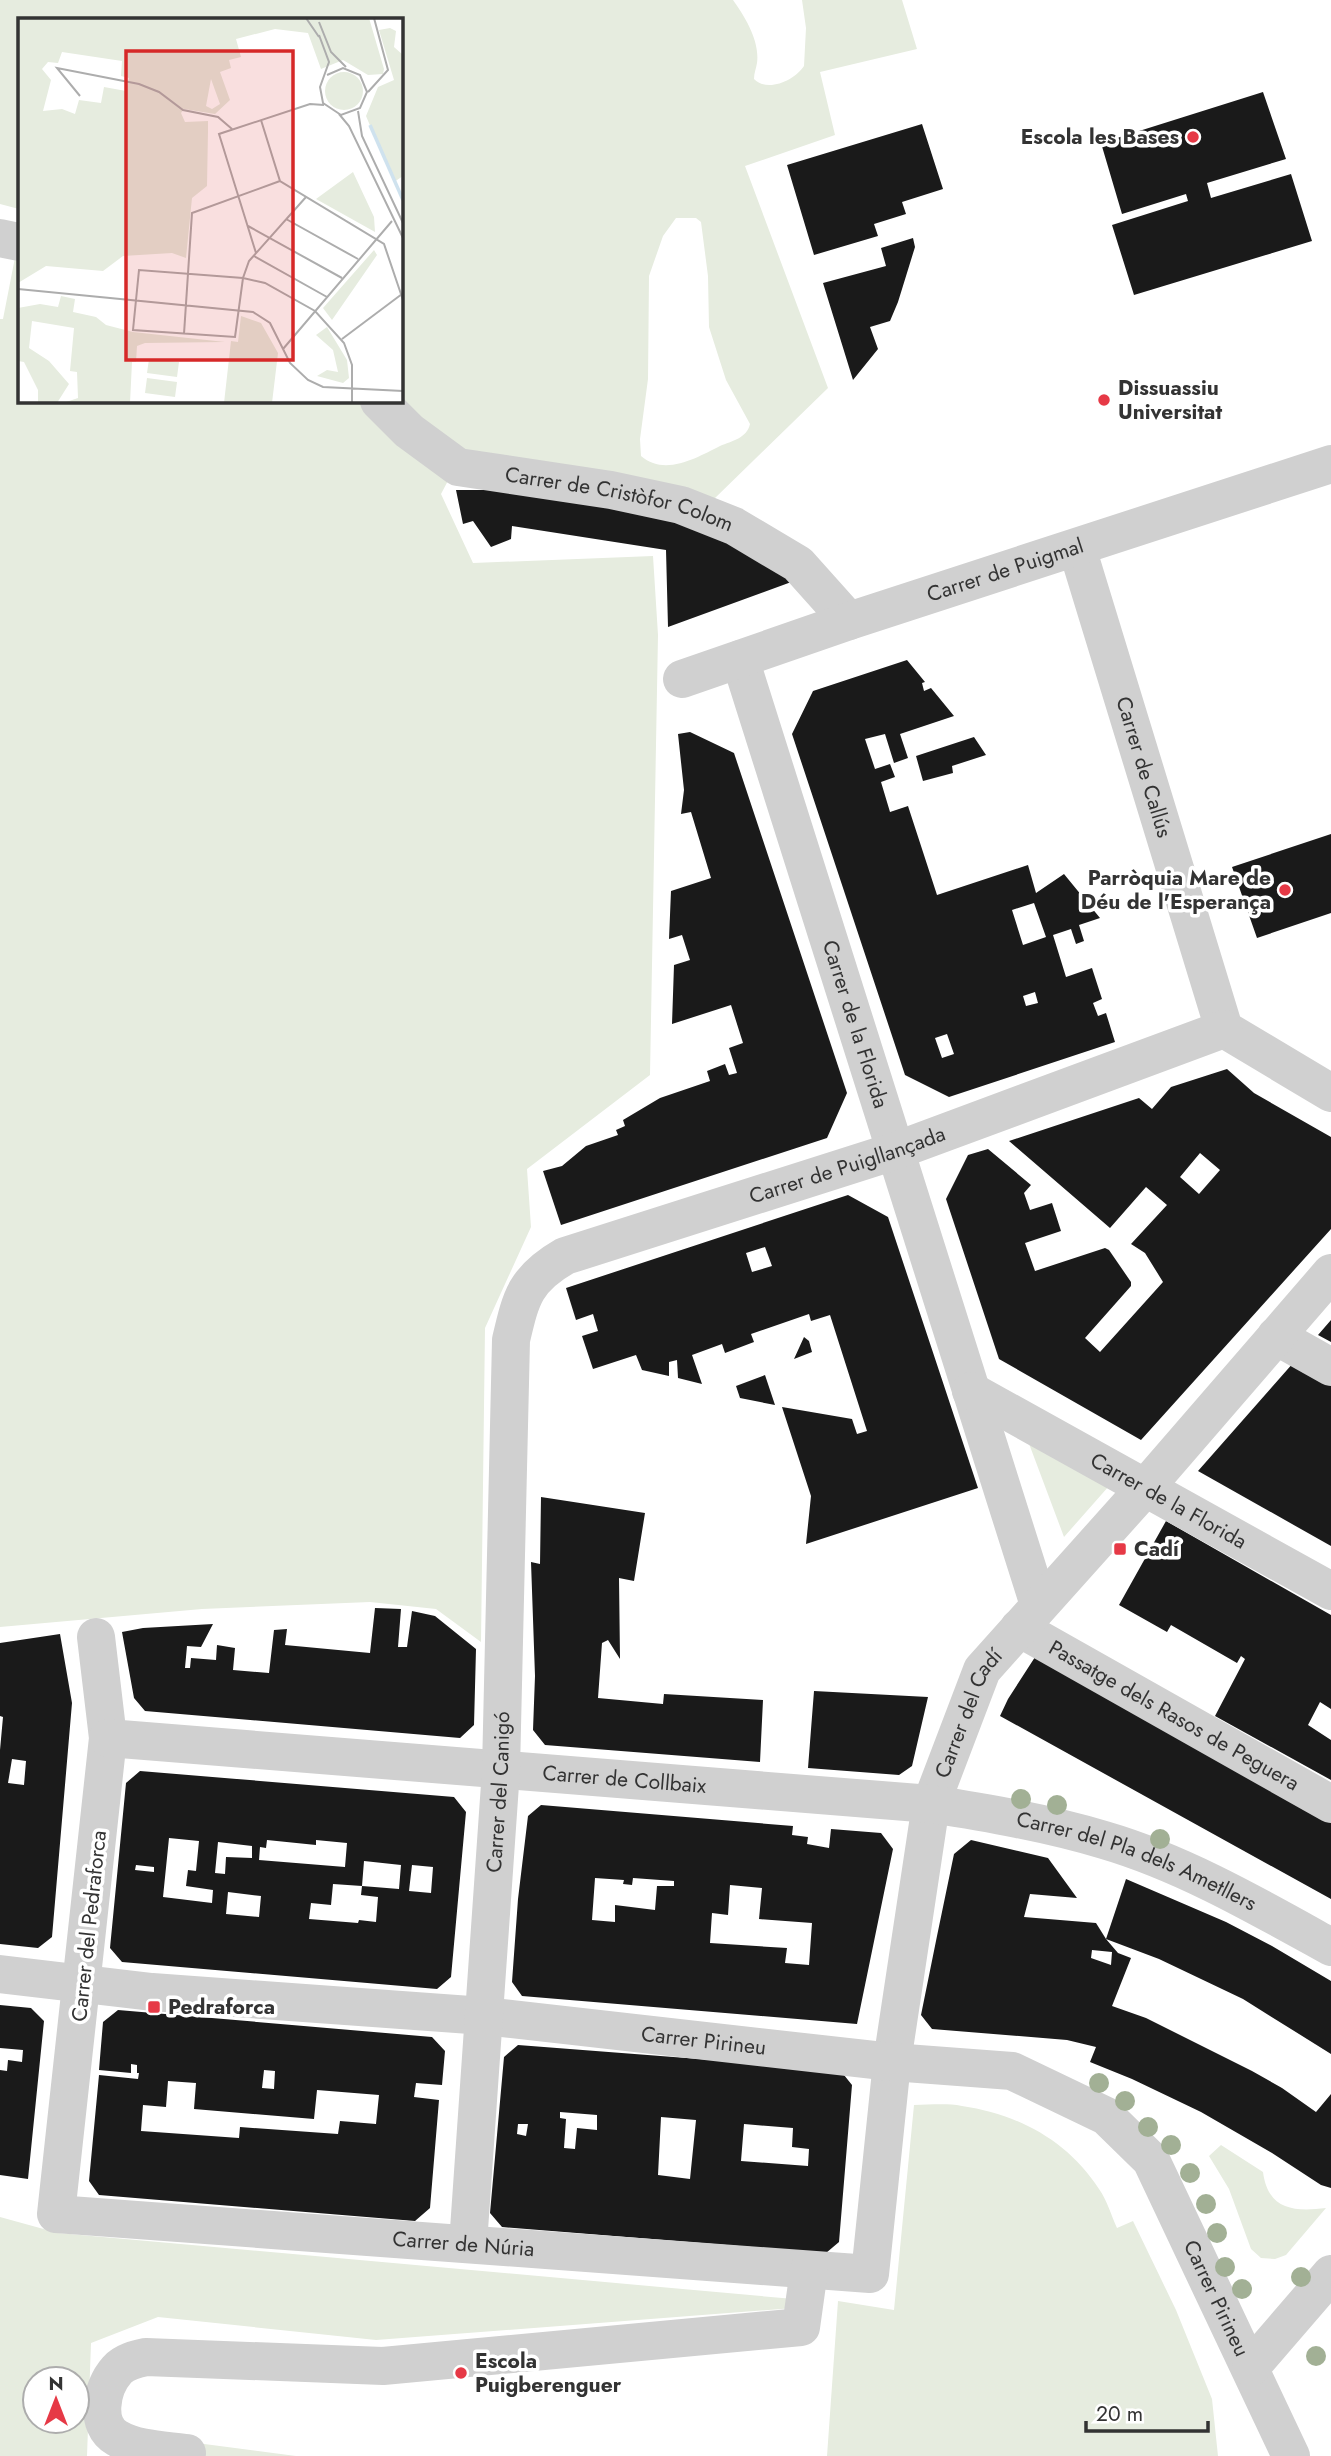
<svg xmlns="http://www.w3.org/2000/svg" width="1331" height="2456" font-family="Jost,sans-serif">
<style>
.green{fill:#e6ecdf;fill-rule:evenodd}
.building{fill:#1a1a1a;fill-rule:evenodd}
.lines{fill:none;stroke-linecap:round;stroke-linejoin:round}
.minor{stroke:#d0d0d0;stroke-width:38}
.tree{fill:#a2b095}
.poi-dot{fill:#e63946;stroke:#fff;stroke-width:2.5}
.labels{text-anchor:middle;stroke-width:7;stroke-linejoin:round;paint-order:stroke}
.poi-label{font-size:21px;font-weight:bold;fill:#333;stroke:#fff;text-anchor:start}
.street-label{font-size:21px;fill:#333;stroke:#fff}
.inset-river{fill:none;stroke:#cfe2ee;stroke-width:3.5}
.inset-road{fill:none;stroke:#adadad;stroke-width:2}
.view{fill:#d62828;fill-opacity:0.15;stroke:#d62828;stroke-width:3.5}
.inset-edge{fill:none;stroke:#333;stroke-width:3.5}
</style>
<rect width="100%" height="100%" fill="#fff"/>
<path class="green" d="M0,0H733C745,17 760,41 757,63C756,69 754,73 754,79C768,93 795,80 804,66L806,28L802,0H902L917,49L820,72L835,135L745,166L828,388L714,499L461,456L441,494L473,563L653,556L658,635L650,1075L527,1169L531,1227L485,1328L481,1642L436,1609L370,1602L202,1609L0,1627V319H3L19,237V401H401V19H19V209L0,204ZM676,218H696L701,222L708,276L709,327L726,380L750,424C747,438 732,441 720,446C698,457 665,477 641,456L640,439L648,379L649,276L663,236Z
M1028,1441L1109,1486L1064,1537Z
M914,2105C929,2105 946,2103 962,2106C1018,2114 1068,2141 1099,2189C1107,2200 1111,2215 1117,2228L1133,2221L1176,2310L1212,2399L1218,2456H827L838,2301L894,2310Z
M1221,2145L1263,2172C1268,2210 1294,2212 1326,2208L1286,2255L1275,2259L1261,2258L1251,2249L1229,2189L1209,2156Z
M0,2217L58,2233L794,2299V2308L376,2340L158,2317L91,2343L87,2456H0ZM35,2379H77V2421H35Z
M189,2442L296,2456H187Z"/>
<path class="building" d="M1263,92L1286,159L1207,183L1211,198L1291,174L1312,241L1134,295L1112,225L1188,201L1186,194L1122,214L1101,143Z
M922,124L943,189L902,202L906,214L874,224L878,236L814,255L787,165Z
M913,238L915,247L898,302L890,321L870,327L878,349L853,380L823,283L886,266L881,248Z
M456,490H533L691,517L794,581L668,627L666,550L512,526L511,539L491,547L473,521L463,524Z
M907,660L925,682L922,683L924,691L931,688L954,716L900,734L908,758L894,763L885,734L865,739L875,769L890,764L895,777L881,782L890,812L908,806L937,895L1028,865L1036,893L1064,874L1100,918L1079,925L1084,941L1076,944L1071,929L1053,935L1066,977L1092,968L1102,999L1093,1003L1098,1016L1106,1013L1115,1042L949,1097L905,1075L792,734L813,691ZM1034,903L1046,937L1023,945L1012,910ZM1035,992L1038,1003L1026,1006L1023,996ZM947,1034L954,1054L942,1058L935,1038Z
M690,732L734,753L847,1093L827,1138L561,1225L543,1171L562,1166L586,1146L618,1135L616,1130L625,1126L623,1120L660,1098L710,1081L707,1071L725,1064L729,1075L737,1073L729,1048L743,1043L731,1005L672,1024L674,965L690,960L682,935L669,939L671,891L711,878L691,812L681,814L684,790L678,734Z
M974,737L986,755L952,766L953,773L923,781L916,756Z
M1331,834V913L1257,938L1232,867Z
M1227,1069L1254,1093L1331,1137V1229L1141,1440L999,1359L946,1199L968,1155L988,1149L1031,1185L1024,1193L1030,1210L1052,1203L1061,1231L1025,1243L1035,1271L1105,1248L1109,1250L1131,1282V1286L1085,1338L1100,1352L1163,1282L1145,1253L1131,1244L1167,1205L1146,1187L1110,1228L1009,1141L1139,1098L1152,1109L1171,1087ZM1200,1153L1220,1170L1199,1194L1180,1177Z
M848,1195L888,1217L978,1488L806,1544L811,1496L782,1407L852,1419L857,1434L867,1431L830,1315L811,1321L809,1314L751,1334L754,1342L725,1353L722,1344L692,1355L702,1384L678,1378L677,1360L669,1362V1376L642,1370L636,1355L593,1369L582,1336L598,1331L593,1314L576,1320L566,1288ZM765,1247L772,1266L752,1272L746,1253Z
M1331,1320V1342L1318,1335Z
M804,1337L809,1341L812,1352L794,1359Z
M1294,1362L1331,1382V1546L1198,1471Z
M765,1375L775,1405L740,1398L736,1386Z
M541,1497L645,1513L634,1581L619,1578L620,1659L608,1640L602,1643L598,1698L663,1704L664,1694L763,1700L760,1762L545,1745L533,1730L535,1676L531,1562L540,1564Z
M1166,1521L1331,1615V1709L1320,1702L1308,1725L1331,1740V1780L1215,1716L1245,1659L1241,1656L1237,1663L1171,1625L1167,1632L1119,1605Z
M375,1608L401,1609L398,1647H407L412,1611L435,1616L476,1649L474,1725L460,1738L145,1711L134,1698L122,1632L143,1628L213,1624L201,1647L187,1646L185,1668H190L191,1658L216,1660L217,1645L235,1648L233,1670L269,1673L274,1630L287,1629L285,1645L370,1653Z
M60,1634L72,1703L52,1937L38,1948L0,1944V1750L3,1717L0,1716V1643ZM12,1759L26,1761L24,1785L8,1783Z
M1037,1654L1331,1815V1899L1000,1716L1008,1699Z
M814,1691L928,1697L912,1766L899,1775L808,1768Z
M140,1771L454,1797L466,1812L451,1977L437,1989L122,1962L110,1948L126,1783ZM169,1838L199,1841L196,1871L188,1870L186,1886L213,1890L212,1903L163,1897ZM267,1840L316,1845V1840L347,1843L345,1867L259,1860L260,1847L266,1848ZM218,1842L252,1846V1858L226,1857L225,1874L215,1873ZM364,1861L401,1865L399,1889L362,1886L361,1895L378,1897L376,1922L359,1920L358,1923L309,1919L311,1903L331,1905L333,1884L362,1886ZM136,1865L154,1867V1872L135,1870ZM412,1865L433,1867L431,1893L409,1891ZM228,1892L261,1896L259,1917L226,1914Z
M541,1805L793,1826L792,1835L808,1837L807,1844L829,1848L831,1829L881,1833L893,1849L857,2024L522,1996L512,1982L518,1899L528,1816ZM595,1878L624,1880L623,1884L632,1885L633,1878L674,1881V1886H657L655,1910L615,1905V1922L592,1920ZM730,1885L762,1888L759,1919L812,1923L809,1965L785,1963L787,1948L710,1943L712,1913L728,1915Z
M971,1840L1048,1858L1077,1898L1030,1894L1024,1917L1096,1923L1106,1939L1126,1879L1226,1922L1272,1946L1331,1981V2054L1243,1999L1159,1959L1106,1939L1118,1953L1131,1958L1112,2006L1146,2018L1252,2071L1282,2088L1316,2112L1331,2094V2188L1321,2185L1272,2153L1201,2112L1132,2079L1090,2062L1096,2047L1067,2040L932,2029L921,2015L937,1936L954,1854ZM1092,1950L1112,1952L1111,1965L1091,1958Z
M0,2005L31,2008L44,2021L28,2179L0,2175V2070L7,2071L8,2060L22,2062L23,2050L0,2048Z
M118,2010L432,2037L445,2051L442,2085L416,2083L414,2097L439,2100L430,2208L415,2221L99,2195L89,2181L99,2075L138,2079L139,2073H137V2065L131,2064V2073L99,2070L103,2022ZM264,2070L275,2071L274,2089L262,2088ZM168,2081L196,2083L194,2109L314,2119L317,2090L379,2095L376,2124L340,2121L338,2134L240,2127L239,2138L141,2131L143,2105L166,2107Z
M518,2045L840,2070L852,2085L839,2242L826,2253L502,2227L490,2213L504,2057ZM560,2112L597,2115V2130L577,2128L575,2149L564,2148L566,2119L560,2118ZM661,2117L696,2120L690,2179L658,2175ZM518,2124H528L526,2136L517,2134ZM744,2124L793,2128L792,2147L809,2149L808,2166L741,2161Z"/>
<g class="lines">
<g class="minor">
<path d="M0,238L19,242"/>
<path id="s1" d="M379,401L409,431L458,467L611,490L681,505L734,526L798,564L849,621"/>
<path id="s2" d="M1077,548L1224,1029L1331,1093"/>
<path id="s3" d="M740,659L1039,1605"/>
<path id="s4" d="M682,679L849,621L1331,464"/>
<path d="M1276,1336L1331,1367"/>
<path id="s5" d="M971,1391L1331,1591"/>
<path id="s6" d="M1019,1628L1331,1804"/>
<path id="s7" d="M96,1637L108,1738L56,2214L870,2274L892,2062L931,1804L982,1670L1145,1488L1331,1273"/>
<path id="s8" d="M108,1738L931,1804C989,1813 1047,1823 1104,1840C1183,1863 1259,1907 1331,1947"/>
<path id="s9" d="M0,1974L152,1992L484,2016L892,2062L1012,2071L1106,2116L1151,2160L1291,2456"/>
<path id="s10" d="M468,2244L501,1770L511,1340C521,1297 525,1279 565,1256L895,1151L1224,1029"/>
<path d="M1251,2367L1331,2274"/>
<path d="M187,2453C165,2450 137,2450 117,2438C94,2425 101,2388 117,2370C124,2362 136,2359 146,2357L383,2366L801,2327L809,2270"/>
</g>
</g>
<g class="tree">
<circle cx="1021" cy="1799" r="10"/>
<circle cx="1057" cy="1805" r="10"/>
<circle cx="1160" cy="1839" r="10"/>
<circle cx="1099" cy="2083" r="10"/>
<circle cx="1125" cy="2101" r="10"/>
<circle cx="1148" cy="2127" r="10"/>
<circle cx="1171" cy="2145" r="10"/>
<circle cx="1190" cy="2173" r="10"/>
<circle cx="1206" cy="2204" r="10"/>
<circle cx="1217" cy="2233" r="10"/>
<circle cx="1225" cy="2267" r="10"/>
<circle cx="1301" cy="2277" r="10"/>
<circle cx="1242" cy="2289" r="10"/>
<circle cx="1316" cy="2356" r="10"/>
</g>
<g class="poi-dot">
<circle cx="1193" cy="137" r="7"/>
<circle cx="1104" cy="400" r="7"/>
<circle cx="1285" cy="890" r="7"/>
<rect x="1113" y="1542" width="14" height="14" rx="3.5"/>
<rect x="147" y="2000" width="14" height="14" rx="3.5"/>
<circle cx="461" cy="2373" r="7"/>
</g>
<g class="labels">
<g class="poi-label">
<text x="1179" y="144" text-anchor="end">Escola les Bases</text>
<text x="1118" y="395">Dissuassiu<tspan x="1118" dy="24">Universitat</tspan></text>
<text x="1271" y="885" text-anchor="end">Parròquia Mare de<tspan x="1271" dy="24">Déu de l'Esperança</tspan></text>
<text x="1134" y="1556">Cadí</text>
<text x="168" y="2014">Pedraforca</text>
<text x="475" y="2368">Escola<tspan x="475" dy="24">Puigberenguer</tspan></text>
</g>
<g class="street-label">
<text dy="7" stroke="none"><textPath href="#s1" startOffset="268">Carrer de Cristòfor Colom</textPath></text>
<text dy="7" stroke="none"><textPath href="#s4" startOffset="341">Carrer de Puigmal</textPath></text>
<text dy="7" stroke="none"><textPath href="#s2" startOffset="229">Carrer de Callús</textPath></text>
<text dy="7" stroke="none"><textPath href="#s3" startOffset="383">Carrer de la Florida</textPath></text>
<text dy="7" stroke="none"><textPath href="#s10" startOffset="1306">Carrer de Puigllançada</textPath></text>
<text dy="7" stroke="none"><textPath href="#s5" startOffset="226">Carrer de la Florida</textPath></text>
<text dy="7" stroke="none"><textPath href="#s7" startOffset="1969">Carrer del Cadí</textPath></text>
<text dy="7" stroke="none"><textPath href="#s6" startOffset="178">Passatge dels Rasos de Peguera</textPath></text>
<text dy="7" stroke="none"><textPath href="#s8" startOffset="518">Carrer de Collbaix</textPath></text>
<text dy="7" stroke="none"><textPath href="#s10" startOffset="453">Carrer del Canigó</textPath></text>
<text dy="7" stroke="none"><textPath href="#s8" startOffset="1040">Carrer del Pla dels Ametllers</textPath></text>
<text transform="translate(89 1926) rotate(-84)" y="7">Carrer del Pedraforca</text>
<text dy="7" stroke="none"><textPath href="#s9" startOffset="707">Carrer Pirineu</textPath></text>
<text dy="7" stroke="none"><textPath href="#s7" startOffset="989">Carrer de Núria</textPath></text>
<text dy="7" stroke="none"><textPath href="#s9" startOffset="1337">Carrer Pirineu</textPath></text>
</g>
</g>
<g transform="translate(18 18)">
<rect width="385" height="385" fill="#fff"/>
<path d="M0,0H351L366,51L365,56L350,57L325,42L303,51L290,15L257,11L218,21L223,39L211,42L213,50L202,54L212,82L197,96L166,91L163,95L167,104L190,103V113L189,168L174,180L168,240L154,235L105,238L85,253L28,248L0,265ZM44,34L104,43L103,58L111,60L108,73L86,69L83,85L61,82L57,96L44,91L25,93L33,62L24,51L30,44L40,45ZM193,61L202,86L194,91L188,88ZM372,10L378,13L376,29L385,37V158L376,164L348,98L360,69L376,62L361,12ZM307 73a19 19 0 1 1 38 0a19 19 0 1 1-38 0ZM335,154L356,199L357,214L298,181ZM356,232L359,237L314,302L305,290ZM43,278L57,281L55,294L78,299L88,307L115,314L207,324L127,325L119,328L118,344H114L112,385H45L60,380L59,354L52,353L56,310L14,303L11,330L31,343L51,366L39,385H20V372L6,344L0,343V290L22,286L40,289ZM223,298L243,305L260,335L254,385H206L213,323L220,324ZM309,309L329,342L331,360L325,365L299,358L309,352L320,354L315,332L298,317ZM131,341L161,344L159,359L129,355ZM129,360L159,364L157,379L127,375Z" fill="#e6ecdf" fill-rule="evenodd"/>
<path class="inset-river" d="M352,107L385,182"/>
<path class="inset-road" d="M288,0L301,19M301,4L313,34L328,49M301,17L311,44L302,69L305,85L323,97L342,90L349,74L342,57L325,50L309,57M350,74L370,52L356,0M62,78L39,50L121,66L141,74L165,92L200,99L214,111M340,93L344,118L385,205M321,96L331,108L385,220M243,102L262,163L366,226L385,282M288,179L231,243L225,260L217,319L115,312L121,252L225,260L247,265L297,293L326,325L334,347V385M268,201L340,241M230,208L324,260M238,235L201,116L292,86L306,87M236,238L309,279M0,271L235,294L252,305L272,345L290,362L305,369L385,373M166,316L174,195L262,163M324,321L384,276M265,331L374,203"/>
<path class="view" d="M108,33H275V342H108Z"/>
<rect width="385" height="385" class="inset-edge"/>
</g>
<g transform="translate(56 2400)"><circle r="33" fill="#ffffff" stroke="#adadad" stroke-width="2"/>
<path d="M0-5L12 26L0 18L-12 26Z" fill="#e63946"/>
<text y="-10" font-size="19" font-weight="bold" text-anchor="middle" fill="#333333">N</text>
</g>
<path d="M1086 2421v10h122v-10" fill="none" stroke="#333333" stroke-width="3.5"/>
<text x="1096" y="2421" font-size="21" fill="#333333" stroke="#ffffff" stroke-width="5" paint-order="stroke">20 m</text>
</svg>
